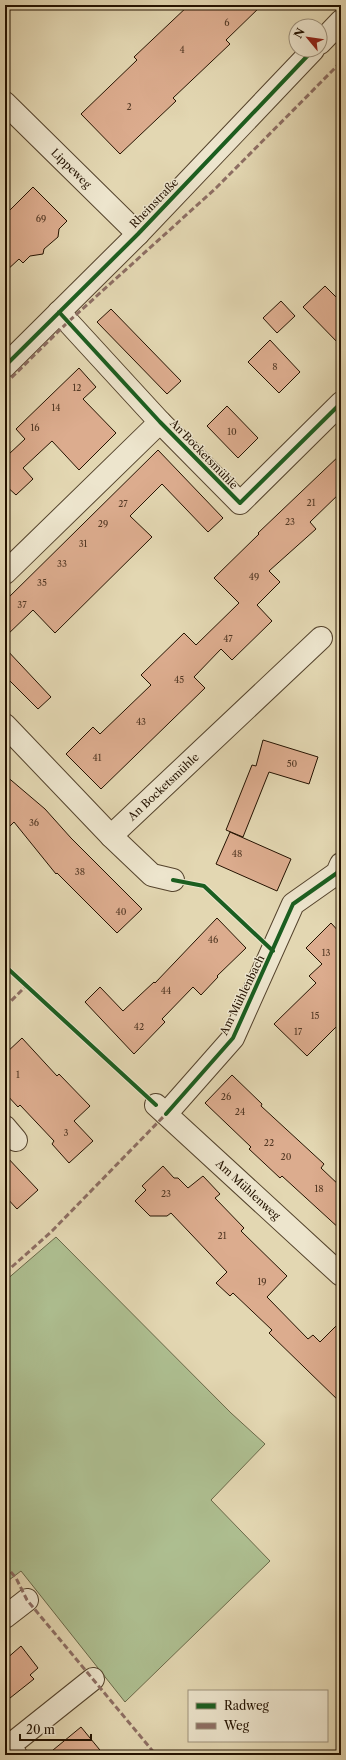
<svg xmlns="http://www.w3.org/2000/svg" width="346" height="1760" font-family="'Libre Caslon Text',serif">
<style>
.green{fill:#aebf91;stroke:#696848}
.building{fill:#dcac8e;stroke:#241200}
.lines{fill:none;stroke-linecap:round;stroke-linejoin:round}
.minor-casing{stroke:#54432c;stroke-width:24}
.minor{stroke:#ede5cd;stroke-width:22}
.quiet{stroke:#8d6e63;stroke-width:3;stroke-dasharray:6 3;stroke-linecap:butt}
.cycleway-casing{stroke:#ede5cd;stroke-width:6}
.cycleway{stroke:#1b5e20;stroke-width:4}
.labels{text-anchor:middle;stroke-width:3;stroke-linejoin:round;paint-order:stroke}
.number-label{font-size:9px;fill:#523824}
.street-label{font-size:11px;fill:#241200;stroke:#ede5cd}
</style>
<rect width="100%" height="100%" fill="#e3d7b2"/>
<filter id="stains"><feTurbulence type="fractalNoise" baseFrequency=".005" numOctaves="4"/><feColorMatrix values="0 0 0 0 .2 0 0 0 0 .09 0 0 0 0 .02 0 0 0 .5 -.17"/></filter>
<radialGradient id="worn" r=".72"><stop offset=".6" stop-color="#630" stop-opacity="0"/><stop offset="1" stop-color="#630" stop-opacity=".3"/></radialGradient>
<path class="green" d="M56,1237L231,1413L265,1444L211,1500L270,1561L125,1702L21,1571L5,1583V1281Z"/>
<path class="building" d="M189,5H262L226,40L230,44L173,98L176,101L120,154L81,114L137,60L134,57Z
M33,187L67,221L59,229L58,237L44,249L43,254L30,256L23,263L19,259L5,272V215Z
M325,286L341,302V346L303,307Z
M281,301L295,316L277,333L263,318Z
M111,309L181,381L167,394L97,322Z
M270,340L300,372L279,393L248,362Z
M79,368L96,387L83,399L116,433L79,470L52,441L23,468L33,479L16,495L5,485V449L9,454L25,439L16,429Z
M227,406L258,438L238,458L207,426Z
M158,450L223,518L208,532L162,484L130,516L152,537L55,633L33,610L5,637V601Z
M341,454V492L310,522L316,529L269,571L280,582L257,605L272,621L232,660L221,649L194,677L205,688L101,789L66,754L93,727L100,734L151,685L141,675L184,633L196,645L239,603L214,578L259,534L258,533Z
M5,648L51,697L38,709L5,676Z
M263,740L318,757L309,784L269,772L243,837L226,830L252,765L256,766Z
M5,775L45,809L71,838L142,909L117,933L57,873L56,874L14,822L5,831Z
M230,832L291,859L277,891L216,864Z
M217,918L246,948L217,976L218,977L201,995L193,987L162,1019L165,1022L134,1054L85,1002L100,987L123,1011L154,982L155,983Z
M331,923L341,934V1022L307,1056L274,1024L316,983L309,976L322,964L306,948Z
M22,1038L57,1076L59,1074L90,1106L74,1121L93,1141L69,1163L52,1144L54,1141L20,1105L18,1107L5,1093V1054Z
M232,1075L262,1104L261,1106L324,1164L321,1168L341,1187V1230L282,1176L280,1178L249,1149L251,1147L205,1103Z
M5,1155L38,1190L17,1209L5,1196Z
M163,1166L174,1178H178L188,1188L203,1176L220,1194L215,1198L244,1228L241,1231L287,1276L267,1297L308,1339L313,1335L320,1342L341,1321V1403L269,1333L272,1330L233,1293L230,1296L216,1283L227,1272L171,1213L167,1216H150L135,1201L146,1190L142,1186Z
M21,1646L38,1668L30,1675L34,1679L5,1702V1660Z
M81,1727L104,1755H47Z"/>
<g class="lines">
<defs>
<g id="minor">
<path d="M320,43L341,21"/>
<path id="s1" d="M5,103L138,234"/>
<path d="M59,312L160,422L240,503L341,403"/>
<path d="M5,366L138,234L313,50"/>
<path d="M5,573L160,422"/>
<path d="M5,725L111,836L152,875L173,880"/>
<path id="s2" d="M111,836L321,638"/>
<path id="s3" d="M156,1105L341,1275"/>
<path d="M166,1114L233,1038L293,904L337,873L341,864"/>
<path d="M5,1127L16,1140"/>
<path d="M5,1617L27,1600"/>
<path d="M16,1755L9,1746L93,1679"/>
</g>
</defs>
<use href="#minor" class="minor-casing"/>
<use href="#minor" class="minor"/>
<path class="quiet" d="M5,384L68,322L216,188L341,62
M5,1007L26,986
M5,1273L52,1231L166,1114
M5,1565L16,1578L27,1600L156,1755"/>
<defs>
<path id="cycleway" d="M59,312L160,422L240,503L341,403
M5,366L138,234L313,50
M173,880L204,886L273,951
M5,966L156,1105
M166,1114L233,1038L293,904L337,873L341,864"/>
</defs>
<use href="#cycleway" class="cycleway-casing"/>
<use href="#cycleway" class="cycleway"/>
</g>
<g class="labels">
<g class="number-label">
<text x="227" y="26">6</text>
<text x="182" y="53">4</text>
<text x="129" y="110">2</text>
<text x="41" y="222">69</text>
<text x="275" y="370">8</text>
<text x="77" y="391">12</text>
<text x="56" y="411">14</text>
<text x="35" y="431">16</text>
<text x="232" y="435">10</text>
<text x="311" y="506">21</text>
<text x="123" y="507">27</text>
<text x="290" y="525">23</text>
<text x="103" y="527">29</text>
<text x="83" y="547">31</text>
<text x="62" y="567">33</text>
<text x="254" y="580">49</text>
<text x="42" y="586">35</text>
<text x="22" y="608">37</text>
<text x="228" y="642">47</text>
<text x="179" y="683">45</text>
<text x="141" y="725">43</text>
<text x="97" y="761">41</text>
<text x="292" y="767">50</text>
<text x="34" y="826">36</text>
<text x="237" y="857">48</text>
<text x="80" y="875">38</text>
<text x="121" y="915">40</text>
<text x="213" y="943">46</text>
<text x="326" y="956">13</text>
<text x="166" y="994">44</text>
<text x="315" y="1019">15</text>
<text x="139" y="1030">42</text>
<text x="298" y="1035">17</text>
<text x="18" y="1078">1</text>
<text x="226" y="1100">26</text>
<text x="240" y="1115">24</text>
<text x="66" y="1136">3</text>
<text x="269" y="1146">22</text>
<text x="286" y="1160">20</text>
<text x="319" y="1192">18</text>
<text x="166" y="1197">23</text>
<text x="222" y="1239">21</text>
<text x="262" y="1285">19</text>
</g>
<g class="street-label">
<text dy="4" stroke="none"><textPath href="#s1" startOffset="93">Lippeweg</textPath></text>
<text transform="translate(154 203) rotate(-46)" y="4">Rheinstraße</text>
<text transform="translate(204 454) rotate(46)" y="4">An Bocketsmühle</text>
<text dy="4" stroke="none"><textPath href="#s2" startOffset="72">An Bocketsmühle</textPath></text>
<text transform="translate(242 995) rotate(-64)" y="4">Am Mühlenbach</text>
<text dy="4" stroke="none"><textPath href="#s3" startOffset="125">Am Mühlenweg</textPath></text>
</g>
</g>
<rect width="346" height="1760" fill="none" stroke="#e3d7b2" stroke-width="20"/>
<rect x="6" y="6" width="334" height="1748" fill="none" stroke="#241200" stroke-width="2"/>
<rect x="10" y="10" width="326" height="1740" fill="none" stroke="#241200"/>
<rect x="188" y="1690" width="140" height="52" fill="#ede5cd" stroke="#9d917b"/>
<rect x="196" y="1703" width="20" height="6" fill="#1b5e20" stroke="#9d917b"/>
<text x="224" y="1710" font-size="12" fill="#241200">Radweg</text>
<rect x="196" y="1723" width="20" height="6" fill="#8d6e63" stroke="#9d917b"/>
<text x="224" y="1730" font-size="12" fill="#241200">Weg</text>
<g transform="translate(308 38) rotate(299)"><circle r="19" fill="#ede5cd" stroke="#9d917b"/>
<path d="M0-3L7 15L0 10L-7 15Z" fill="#8f2418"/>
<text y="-6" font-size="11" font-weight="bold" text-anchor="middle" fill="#241200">N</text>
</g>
<path d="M20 1734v6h71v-6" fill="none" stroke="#241200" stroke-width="2"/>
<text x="26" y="1734" font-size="12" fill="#241200" stroke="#ede5cd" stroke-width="3" paint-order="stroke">20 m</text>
<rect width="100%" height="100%" filter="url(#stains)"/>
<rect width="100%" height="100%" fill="url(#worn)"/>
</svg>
